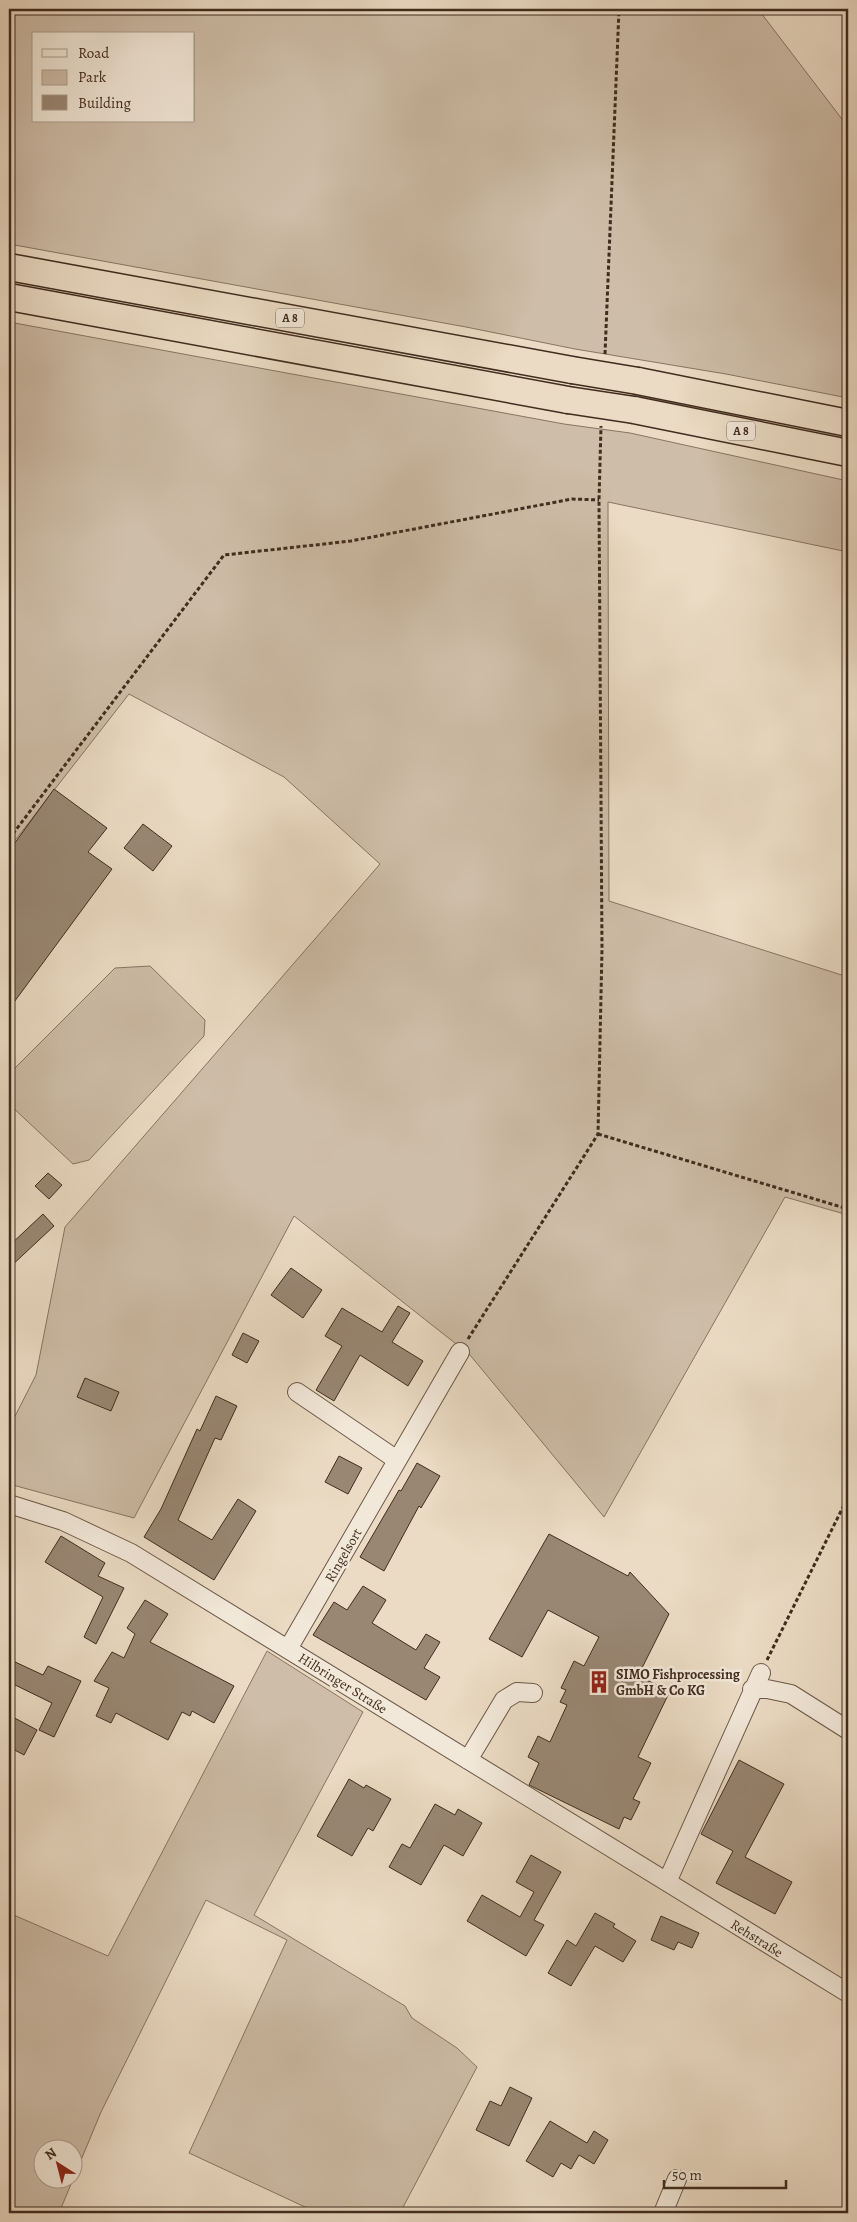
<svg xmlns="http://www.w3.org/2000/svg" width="857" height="2222" font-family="Alegreya,serif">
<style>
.green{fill:#cebda8;stroke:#887463;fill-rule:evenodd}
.building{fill:#998774;stroke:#412c1e}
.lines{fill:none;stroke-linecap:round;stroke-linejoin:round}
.minor-casing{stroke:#6c5848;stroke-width:20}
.highway-casing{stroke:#412c1e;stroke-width:29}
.path{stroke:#412c1e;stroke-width:3;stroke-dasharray:4 2.5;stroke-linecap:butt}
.minor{stroke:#f2e8d9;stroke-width:18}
.highway{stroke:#ebdbc4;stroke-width:26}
.highway-bridge-casing{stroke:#412c1e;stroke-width:29;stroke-linecap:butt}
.highway-bridge{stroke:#ebdbc4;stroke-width:26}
.labels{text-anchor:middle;stroke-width:5;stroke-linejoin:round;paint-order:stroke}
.shield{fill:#f2e8d9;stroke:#766456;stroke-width:1}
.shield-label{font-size:12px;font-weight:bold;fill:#412c1e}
.street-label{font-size:14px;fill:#412c1e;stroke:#f2e8d9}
.poi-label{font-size:14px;font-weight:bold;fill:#412c1e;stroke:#f2e8d9;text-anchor:start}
</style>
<rect width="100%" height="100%" fill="#ebdbc4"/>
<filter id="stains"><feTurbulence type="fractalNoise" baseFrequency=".004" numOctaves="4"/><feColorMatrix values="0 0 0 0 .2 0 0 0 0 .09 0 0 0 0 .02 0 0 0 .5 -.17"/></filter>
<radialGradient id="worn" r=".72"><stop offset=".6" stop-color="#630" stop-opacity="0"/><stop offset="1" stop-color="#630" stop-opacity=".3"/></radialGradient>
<path class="green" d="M9,9H758L848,127V398L726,374L575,349L466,327L9,244ZM34,34H194V121H34Z
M9,322L564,424L630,433L848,481V552L608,502L609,901L848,977V1215L785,1197L604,1517L470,1355L294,1216L134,1518L9,1484V1428L36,1375L65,1227L380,864L284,777L129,694L9,848Z
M150,966L205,1020L204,1036L89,1160L73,1164L9,1104V1074L115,968Z
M267,1651L363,1712L254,1915L405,2006L412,2018L457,2048L477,2067L400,2213H318L189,2153L287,1940L206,1900L101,2112L59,2213H9V1913L108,1956ZM42,2150H72V2180H42Z"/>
<path class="building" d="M54,789L107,828L88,852L112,869L9,1009V851Z
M143,824L172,846L153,871L124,848Z
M48,1173L62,1185L49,1199L35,1186Z
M43,1214L54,1226L9,1268V1246Z
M291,1268L322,1290L303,1318L271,1295Z
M398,1306L410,1313L392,1342L423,1361L408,1386L360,1355L334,1401L316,1390L342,1346L325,1336L342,1308L382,1332Z
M243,1333L259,1341L247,1363L232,1355Z
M85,1378L119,1392L111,1411L77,1397Z
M216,1396L237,1406L221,1440L215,1438L178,1520L212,1540L238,1499L256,1511L214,1580L144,1537L161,1509L197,1429L200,1431Z
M339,1456L362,1468L348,1494L325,1482Z
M417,1463L440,1476L421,1508L419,1506L384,1571L360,1557L399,1490L401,1491Z
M549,1534L628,1576L630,1572L669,1614L638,1676L670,1691L638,1757L651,1763L633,1799L640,1802L631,1820L624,1817L619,1829L529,1785L539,1763L528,1757L538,1736L550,1742L567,1705L560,1702L566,1690L561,1688L574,1661L584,1666L599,1637L548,1610L522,1657L489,1639Z
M61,1536L105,1563L98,1576L124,1588L96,1644L84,1637L103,1597L45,1562Z
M363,1586L386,1600L372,1623L416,1650L426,1634L440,1642L424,1668L440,1677L426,1700L313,1635L334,1602L347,1610Z
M145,1600L168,1614L150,1642L234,1686L214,1723L192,1711L190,1716L182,1712L168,1740L116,1713L111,1723L96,1716L109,1688L94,1681L112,1652L124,1658L135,1634L127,1628Z
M13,1661L43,1675L48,1666L81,1681L54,1737L39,1730L52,1703L9,1682V1669Z
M9,1715L37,1730L24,1755L9,1747Z
M739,1760L784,1784L745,1857L792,1882L775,1914L716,1883L733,1851L701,1834Z
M349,1779L364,1788L366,1785L391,1799L373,1831L368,1828L352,1856L317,1836Z
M435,1804L455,1815L458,1809L482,1823L463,1856L444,1845L421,1885L389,1867L402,1844L410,1848Z
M531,1855L561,1872L534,1920L544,1925L526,1956L467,1921L482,1895L520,1917L534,1892L516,1882Z
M595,1913L615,1924L613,1927L636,1941L623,1962L595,1946L571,1986L548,1973L567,1940L576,1946Z
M661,1916L699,1933L692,1948L678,1942L674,1950L651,1940Z
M510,2087L532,2098L509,2146L476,2130L490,2101L501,2106Z
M550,2121L587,2143L594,2131L608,2140L594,2164L579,2155L571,2169L561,2163L553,2177L526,2161Z"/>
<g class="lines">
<defs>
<path id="minor" d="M297,1392L397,1460
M9,1504L63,1521L131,1553L848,1993
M288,1649L460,1352
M752,1689H767L791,1694L848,1730
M468,1760L504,1700L517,1692L533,1693
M667,1882L761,1673
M663,2213L677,2179"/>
<path id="highway" d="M9,267L572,370
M9,297L568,400
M638,381L848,423
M634,410L848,453"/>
</defs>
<use href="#minor" class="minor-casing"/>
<use href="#highway" class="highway-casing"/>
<path class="path" d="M605,354L619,9
M9,839L224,555L351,541L572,499L599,500
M598,1134L848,1209
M468,1339L598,1134L602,949L599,500L601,426
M767,1660L848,1497"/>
<use href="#minor" class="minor"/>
<use href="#highway" class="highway"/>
<defs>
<path id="highway-bridge" d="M572,370L638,381
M568,400L634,410"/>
</defs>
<use href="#highway-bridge" class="highway-bridge-casing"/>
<use href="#highway-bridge" class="highway-bridge"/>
</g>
<defs>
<symbol id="building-bare" viewBox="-9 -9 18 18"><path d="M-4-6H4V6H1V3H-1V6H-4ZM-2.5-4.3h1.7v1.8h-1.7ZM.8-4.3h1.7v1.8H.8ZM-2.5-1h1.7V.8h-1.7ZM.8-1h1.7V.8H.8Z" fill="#8f2418" stroke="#f2e8d9" stroke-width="2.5" paint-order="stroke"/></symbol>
</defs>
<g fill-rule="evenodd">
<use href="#building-bare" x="583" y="1666" width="32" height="32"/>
</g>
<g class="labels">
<g class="shield">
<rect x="276" y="308.5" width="28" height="19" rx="4"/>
<rect x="727" y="421.5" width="28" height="19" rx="4"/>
</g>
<g class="shield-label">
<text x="290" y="322">A 8</text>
<text x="741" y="435">A 8</text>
</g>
<g class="street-label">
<text transform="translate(343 1555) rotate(-60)" y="5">Ringelsort</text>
<text transform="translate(343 1683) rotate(32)" y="5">Hilbringer Straße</text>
<text transform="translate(757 1938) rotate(32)" y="5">Rehstraße</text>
</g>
<g class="poi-label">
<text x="616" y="1679">SIMO Fishprocessing<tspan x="616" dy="16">GmbH &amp; Co KG</tspan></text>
</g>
</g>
<rect width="857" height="2222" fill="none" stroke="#ebdbc4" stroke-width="30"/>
<rect x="10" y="10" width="837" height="2202" fill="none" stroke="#412c1e" stroke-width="2.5"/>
<rect x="15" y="15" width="827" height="2192" fill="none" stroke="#412c1e"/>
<rect x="32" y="32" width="162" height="90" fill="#f2e8d9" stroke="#ab9d8e"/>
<rect x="42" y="49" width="25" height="8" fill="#f2e8d9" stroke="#ab9d8e"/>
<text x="78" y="58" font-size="15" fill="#412c1e">Road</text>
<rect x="42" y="70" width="25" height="15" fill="#cebda8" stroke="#ab9d8e"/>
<text x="78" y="82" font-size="15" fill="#412c1e">Park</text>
<rect x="42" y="95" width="25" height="15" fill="#998774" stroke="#ab9d8e"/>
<text x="78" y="108" font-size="15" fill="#412c1e">Building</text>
<g transform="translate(58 2164) rotate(324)"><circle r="24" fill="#f2e8d9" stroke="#ab9d8e"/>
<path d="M0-4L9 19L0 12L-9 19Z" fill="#8f2418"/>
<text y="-8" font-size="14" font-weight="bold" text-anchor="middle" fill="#412c1e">N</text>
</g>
<path d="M664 2180v8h122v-8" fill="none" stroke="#412c1e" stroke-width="2.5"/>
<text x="672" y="2180" font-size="15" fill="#412c1e" stroke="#f2e8d9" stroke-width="4" paint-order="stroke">50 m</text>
<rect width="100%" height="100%" filter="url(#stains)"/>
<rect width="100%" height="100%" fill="url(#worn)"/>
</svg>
